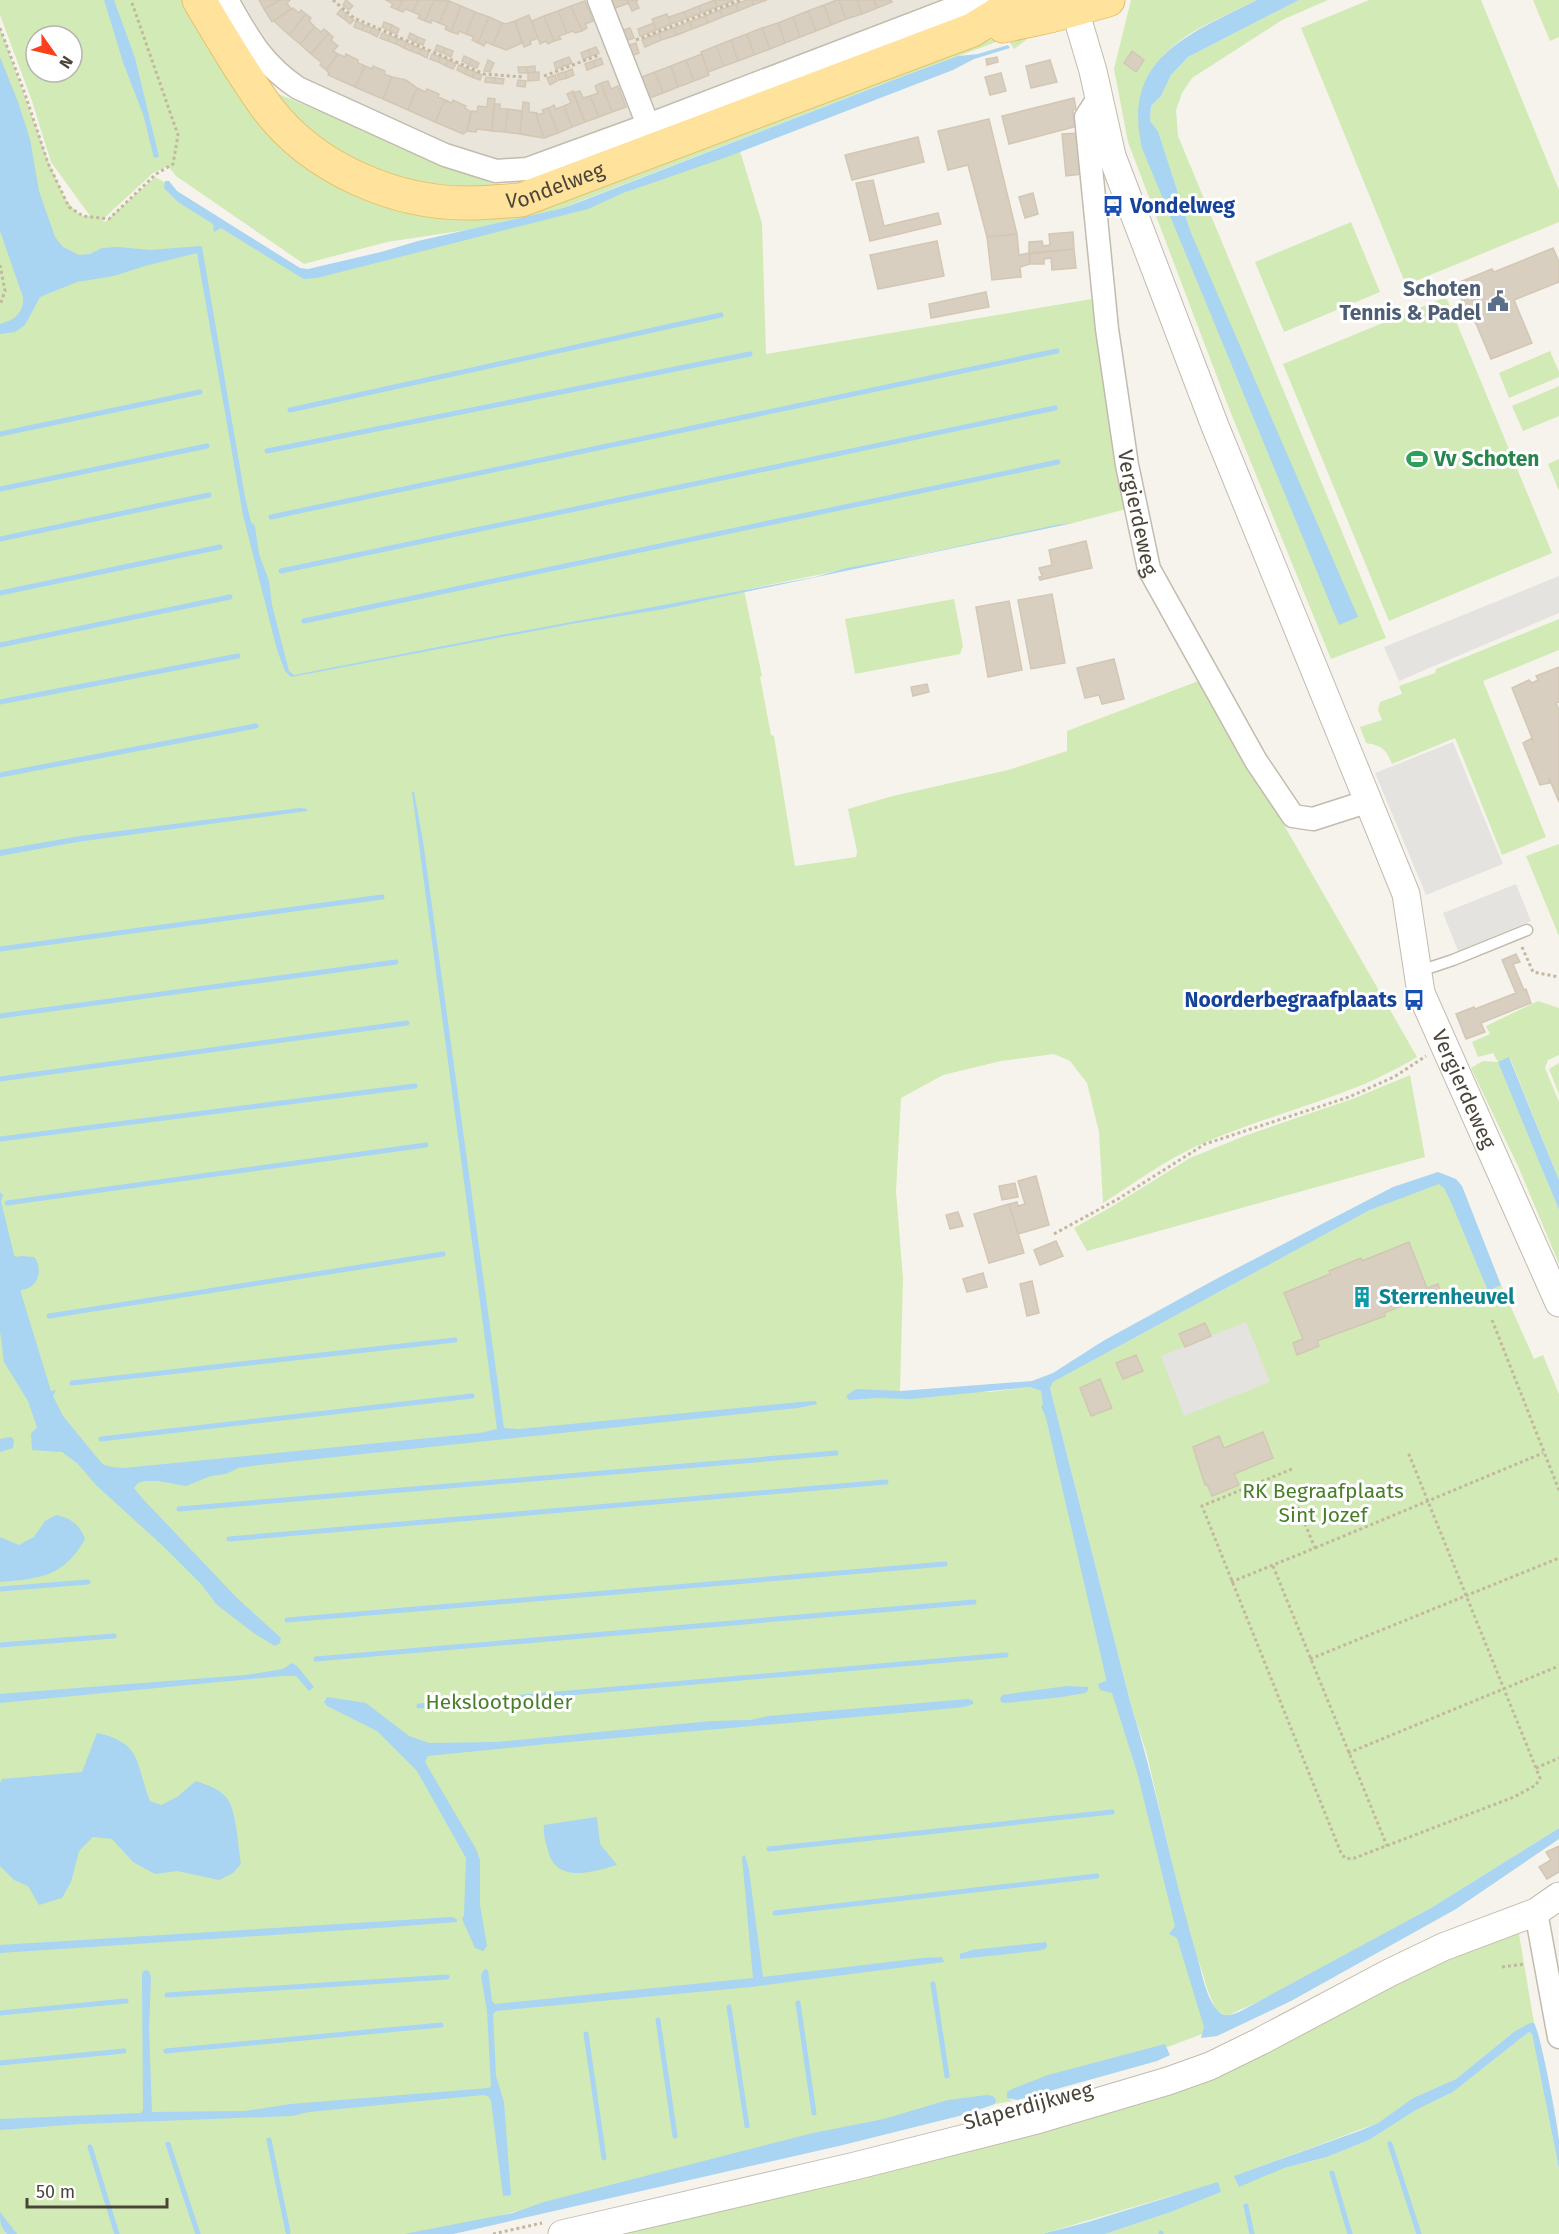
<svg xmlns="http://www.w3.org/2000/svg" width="1559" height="2234" font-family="'Fira Sans',sans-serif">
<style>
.residential{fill:#eae5da}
.green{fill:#d2eab5;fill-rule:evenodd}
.parking{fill:#e5e3e0}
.water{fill:#a9d4f2}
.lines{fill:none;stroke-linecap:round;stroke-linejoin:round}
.stream{stroke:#a9d4f2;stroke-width:5}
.building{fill:#d8cfc1;stroke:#d3c7b4;stroke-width:1.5}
.service-casing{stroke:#c2bbae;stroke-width:13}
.minor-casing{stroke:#c2bbae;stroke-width:25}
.tertiary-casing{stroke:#c2bbae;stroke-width:29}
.primary-casing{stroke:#e6c16a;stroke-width:35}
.path{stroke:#c4b79f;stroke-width:3;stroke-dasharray:3 3;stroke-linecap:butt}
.service{stroke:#fff;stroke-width:10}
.minor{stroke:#fff;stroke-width:22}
.tertiary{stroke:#fff;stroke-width:27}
.primary{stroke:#ffe39c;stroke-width:33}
.labels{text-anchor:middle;stroke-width:6;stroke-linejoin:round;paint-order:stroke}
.street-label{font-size:21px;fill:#4b4439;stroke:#fff}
.transit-label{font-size:21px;font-weight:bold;fill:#164399;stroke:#fff;text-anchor:start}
.service-label{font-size:21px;font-weight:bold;fill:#4e5e75;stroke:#fff;text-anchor:end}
.leisure-label{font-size:21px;font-weight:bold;fill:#27864d;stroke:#fff;text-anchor:start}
.culture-label{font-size:21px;font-weight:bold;fill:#0d838f;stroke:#fff;text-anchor:start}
.park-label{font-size:21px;fill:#4a7f2a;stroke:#fff}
</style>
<rect width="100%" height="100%" fill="#f6f3ec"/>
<path class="residential" d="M242,0H962L586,136L507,162L457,160L284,75Z"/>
<path class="green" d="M0,0H188L276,133L454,212L983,42L1023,31L1026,40L1014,49L1007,38L896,79L565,207L740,151L762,223L766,354L1098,298L1130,508L1073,523L744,590L762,676L760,677L771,735L774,736L795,866L856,857L857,851L848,809L893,796L1008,770L1067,751V731L1201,680L1417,1057C1349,1099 1269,1113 1197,1146C1164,1161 1133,1184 1103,1203L1099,1132L1087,1083L1070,1061L1054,1054L1001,1061L943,1075L901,1098L896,1191L903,1279L900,1391L990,1392L1030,1387L1041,1391L1170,1878L1218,2028L1120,2065L1009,2099L1013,2101L995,2104L996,2100L713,2163L425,2234H0V28L48,161L65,199L80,216H90L51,162L32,101L0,15ZM36,36H72V72H36ZM168,166L176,176L304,264L387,242L473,229L557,210L302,272L173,193L164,182L155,177L105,222L102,220L153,173Z
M1131,0H1257C1202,28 1155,39 1139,105L1191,233L1158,131L1150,121L1151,106L1161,96L1171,75L1188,57L1299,0H1328L1282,20L1192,78L1182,93L1176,110L1178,136L1386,638L1331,659L1230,411L1128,142L1114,69Z
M1369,0H1481L1559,190V222L1406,285L1301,28Z
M1533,0H1559V37L1550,41Z
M276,93L501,187L472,191L420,185L360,163L325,142L302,124Z
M1351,222L1380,292L1284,332L1255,262Z
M1446,297L1552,553L1389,621L1283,364Z
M1550,351L1559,372V377L1509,398L1499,373Z
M1559,386V416L1523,431L1512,406Z
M1559,459V491L1548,464Z
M954,599L963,646L960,654L855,674L845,619Z
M1559,619V650L1483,681L1546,837L1502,855L1455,738L1392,764C1387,750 1381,745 1366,743L1360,727L1382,720L1378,710L1380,702L1402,694L1399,686L1435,673L1436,669Z
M1559,844V936L1526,856Z
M1538,1001L1559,1008V1055L1548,1060L1545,1068L1559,1102V1180L1510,1058L1499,1062L1559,1210V1264L1518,1166L1471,1068L1483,1061L1498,1062L1493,1053L1478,1057L1472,1042L1490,1034L1486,1026Z
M1559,1063V1094L1549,1069Z
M1410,1075L1425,1157L1087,1251L1074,1228L1111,1207L1190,1158L1247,1135L1355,1098Z
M1440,1183C1455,1197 1479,1268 1488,1291L1501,1285L1534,1359L1543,1355L1559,1394V1828L1431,1908L1283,1990L1227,2016L1216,2010L1208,1991L1184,1914L1147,1755L1131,1705L1050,1388L1053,1382L1370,1210Z
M1513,1932L1519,1934L1534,2023L1530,2024L1515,2031L1456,2079L1413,2098L1378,2123L1235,2176L1284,2168L1327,2157L1369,2140L1416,2110L1453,2092L1529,2032L1532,2034L1559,2169V2234H1105L1171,2212L1221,2192L1181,2193L1042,2234H608L1004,2139L1421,1968Z"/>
<path class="parking" d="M1559,576V613L1399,681L1384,647Z
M1453,742L1503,864L1426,895L1375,773Z
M1516,884L1531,921L1458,951L1443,913Z
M1246,1322L1270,1382L1184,1416L1161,1356Z"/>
<path class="water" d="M104,0H114L135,58L159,157L154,158L143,114L124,65Z
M1257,0H1299L1188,57L1171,75L1161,96L1151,106L1150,121L1158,131L1191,233L1358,617L1339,625L1142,148C1121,57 1190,34 1257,0Z
M1008,45L1010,48L974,59L953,70L727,157L623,193L588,209L317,278L304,279L297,275L221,228L214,232L213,224L178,202L164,188L165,181H169L177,191L300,268L308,269L381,252L418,241L564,208L896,79L958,56L978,54Z
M0,57L18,102L30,139L39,191L55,237L63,247L79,255L90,254L102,248L118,247L150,250L200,246L202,247L245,497L251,522L255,526L259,554L269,581L272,605L289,671L294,675L490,637L815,577L847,568L918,555L1056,525L1073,523L664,609L571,624L291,677L285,671L277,650L243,515L197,253L145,266L114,276L77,282L40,297L25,325L15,332L0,334V324C15,320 24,313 23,297L0,231Z
M412,792H414L423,841L504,1428L519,1429L800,1402L816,1401L817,1404L798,1408L259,1465L238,1468L226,1474L211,1476L186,1486L158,1481H145L138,1483L134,1488L142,1498L236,1597L281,1638L280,1643L275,1646L255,1634L216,1604L202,1585L163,1546L97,1486L77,1463L62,1452L32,1450L31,1434L37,1427L28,1401L4,1362L0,1331V1192L3,1195L1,1201L14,1255L16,1257L21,1256L34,1257C44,1269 38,1289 21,1290V1293L51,1391L56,1390L53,1396L63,1416L99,1460L104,1465L112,1467L124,1468L480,1433L497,1429Z
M300,808L307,809V811L77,842L0,856V850L80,836Z
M1509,1057L1559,1180V1210L1498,1062Z
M1438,1172L1456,1179L1462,1186L1501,1285L1488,1291L1451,1202L1444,1188L1439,1184L1370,1210L1053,1382L1050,1388L1131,1705C1157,1788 1172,1873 1197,1956C1202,1973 1206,1998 1218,2011C1225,2018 1231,2015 1239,2012L1431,1908L1559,1828V1839L1456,1909L1291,2001L1217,2036L1201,2038L1204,2027L1177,1938L1169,1934L1175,1926L1137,1772L1112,1693L1100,1690L1098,1684L1106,1681V1678L1046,1418L1041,1406L1043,1405L1041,1391L1030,1387L911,1399L877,1398L849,1400L846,1396L856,1389L900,1391L1032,1381L1053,1373L1103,1341L1218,1278L1393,1187Z
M11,1437L14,1440L13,1448L0,1452V1439Z
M56,1515C71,1518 80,1525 85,1539C64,1577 39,1579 0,1582V1537L19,1545L34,1537L45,1521Z
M292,1663L297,1666L314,1687L309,1691L296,1676H283L0,1703V1694L246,1675L283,1669Z
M1067,1686L1088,1687V1690L1085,1693L1062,1697L1005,1703L1001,1702L1000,1699L1002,1695Z
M327,1697L366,1703L409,1736L429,1743L498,1742L711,1721L751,1720L768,1716L968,1699L973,1701V1704L964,1707L923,1711L547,1744L428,1756L425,1762L476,1849L480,1860V1905L487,1946L483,1951L475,1948L462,1919L464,1915L466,1858L417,1771L377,1731L327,1706L324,1702Z
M97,1733C143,1743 135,1763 150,1801L161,1805L177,1797L196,1781C207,1785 218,1788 226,1797C237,1810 238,1847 241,1864L233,1873L219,1880L177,1871L155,1874L133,1862L112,1839L93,1837L79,1851L71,1882L62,1898L39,1905L28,1886L14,1880L0,1866V1783L2,1779L82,1772Z
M597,1817L600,1844L617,1865C595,1871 559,1884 549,1854C546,1843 543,1836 544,1825Z
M745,1855L749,1870L763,1977L923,1958L942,1957L944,1962L751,1987L496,2011L493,2014L496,2076L504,2102L511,2195L503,2196L491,2101L488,2096L483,2095L309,2112L292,2116L81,2124L0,2130V2119L141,2113L143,2110L142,1975L143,1971L146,1970L149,1971L151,1978L149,2029L152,2112L245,2111L291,2104L489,2088L491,2086L487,2011L481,1976L483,1971L485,1969L488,1970L492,2001L495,2004L753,1978L742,1857Z
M452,1917L458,1920L456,1922L392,1927L0,1953V1945Z
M1046,1942L1047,1946L1045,1949L1036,1951L960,1959V1954L972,1950Z
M1530,2023H1534C1540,2031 1558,2125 1559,2140C1559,2149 1559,2159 1559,2169L1532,2034L1529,2032L1453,2092L1416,2110L1369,2140L1327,2157L1284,2168L1239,2187L1234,2176L1362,2130L1378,2123L1413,2098L1456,2079L1515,2031Z
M1165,2044L1170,2055L1157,2061L1017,2100L1007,2098V2092L1012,2089L1048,2075Z
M987,2095L993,2096L996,2100L995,2104L963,2115L843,2145L467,2231L453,2234H404L513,2213L544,2202L813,2133L884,2119L948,2100Z
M1218,2182L1221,2192L1171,2212L1105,2234H1042L1088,2222Z
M0,2212L17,2234H7C0,2226 0,2222 0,2212Z"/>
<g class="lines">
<path class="stream" d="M290,410L721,315
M0,434L200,392
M267,451L750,354
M0,489L207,446
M271,517L1057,351
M0,539L209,495
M281,571L1055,408
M0,593L220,547
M304,621L1058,462
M0,645L230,597
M0,702L238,656
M0,775L256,726
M0,949L382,897
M0,1016L396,962
M0,1079L407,1023
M0,1139L415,1086
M7,1203L426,1145
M49,1316L443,1254
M72,1383L455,1340
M101,1439L472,1396
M179,1509L836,1453
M229,1539L886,1482
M0,1589L88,1582
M287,1620L945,1564
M0,1645L114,1636
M316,1659L974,1602
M419,1706L1006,1655
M769,1849L1112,1812
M775,1913L1097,1876
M933,1984L947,2076
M167,1995L447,1977
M798,2003L814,2113
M729,2007L747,2126
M0,2013L126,2001
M658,2020L675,2136
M586,2034L604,2158
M166,2051L441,2025
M0,2063L124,2051
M269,2140L288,2232
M168,2144L198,2234
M1390,2144L1419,2234
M90,2147L117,2234
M1332,2173L1350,2234
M1246,2206L1252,2234
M1161,2233V2234"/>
</g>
<path class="building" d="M259,0H280L264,9Z
M280,0H290L287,3L291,9L272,22L264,9Z
M346,0L353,6L349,10L343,5Z
M386,0H402L398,10L391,7L393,4Z
M402,0H418L413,12L405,9L403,12L398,10Z
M418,0H434L425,21L418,18L420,15L413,12Z
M434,0L449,1L439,23L432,20L431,23L425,21Z
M610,0H627L629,3L613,9Z
M627,0H638L636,1L639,8L632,11Z
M715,0L717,7L701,13L699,6Z
M715,0H732L733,1L717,7Z
M747,0H752L753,5L738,11L736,4Z
M752,0H767L753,5Z
M837,0H839L846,19L831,25L824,5Z
M839,0H857L862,14L846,19Z
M857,0H874L877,8L862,14Z
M874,0H891L892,2L877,8Z
M449,1L461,6L451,32L445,29L447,26L439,23Z
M585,1L593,21L585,24L587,28L582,31L571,6Z
M736,4L738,11L722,17L720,10Z
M824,5L831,25L816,31L808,11Z
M461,6L475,12L466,34L459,31L458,34L451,32Z
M571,6L582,31L575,33L573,31L567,33L558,11Z
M699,6L701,13L687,18L684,12Z
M293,8L299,13L301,10L306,14L289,35L274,21Z
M341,9L347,15L344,19L337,14Z
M720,10L722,17L708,23L705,16Z
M558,11L567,33L559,36L561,39L554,41L544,16Z
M808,11L816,31L800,37L793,17Z
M475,12L489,17L478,43L472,40L474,37L466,34Z
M684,12L687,18L671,24L669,17Z
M306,14L311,18L309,21L315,27L300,44L289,35Z
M667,14L671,24L656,30L652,19Z
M347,15L354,20L350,24L344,19Z
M529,15L538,38L530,41L531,44L524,47L515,21Z
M544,16L554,41L548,44L546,41L540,44L532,21Z
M705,16L708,23L692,29L690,22Z
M489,17L502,23L493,45L486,42L484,46L478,43Z
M793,17L800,37L785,43L778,23Z
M356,21L364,25L362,30L354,27Z
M515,21L522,43L506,50L493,45L502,23L506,24Z
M384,22L392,25L390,31L382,27Z
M690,22L692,29L677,35L674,28Z
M654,23L656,30L640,36L638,29Z
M778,23L785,43L770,49L762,28Z
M364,25L372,28L370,33L362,30Z
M392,25L399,29L397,34L390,31Z
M315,27L321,32L324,29L329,33L311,54L300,44Z
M372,28L380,31L377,37L370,33Z
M630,28L634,38L625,41L621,31Z
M674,28L677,35L661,40L659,33Z
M762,28L770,49L754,55L747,34Z
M329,33L333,37L331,40L338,46L333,51L338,54L326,70L320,65L322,63L311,54Z
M382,33L390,36L388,41L380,38Z
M410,33L418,37L415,42L408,38Z
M659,33L661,40L645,47L642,40Z
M747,34L754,55L738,61L731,40Z
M390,36L398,39L396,44L388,41Z
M418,37L425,40L423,45L415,42Z
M398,39L406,42L404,48L396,44Z
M731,40L738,61L724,66L716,46Z
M406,43L414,46L411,51L404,48Z
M636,43L639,53L631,56L627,46Z
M437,45L445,48L443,53L435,50Z
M414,46L421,49L419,54L411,51Z
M716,46L724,66L708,72L701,52Z
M596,47L599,53L591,56L588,50Z
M445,48L453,51L451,57L443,53Z
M421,49L429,52L427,58L419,54Z
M588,50L591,56L583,59L581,53Z
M1132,51L1144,60L1136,72L1124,63Z
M338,54L345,57L346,54L358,60V63L365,66L355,87L328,75L329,73L326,70Z
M432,54L440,57L438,62L430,59Z
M702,54L709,75L694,81L686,60Z
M464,56L471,59L469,65L462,61Z
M440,57L448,60L446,66L438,62Z
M569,57L572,63L564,66L561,60Z
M997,57L998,62L987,65L986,59Z
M601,58L603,64L595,67L593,61Z
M471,59L479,63L477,68L469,65Z
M448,60L456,64L453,69L446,66Z
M488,60L494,63L490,72L484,71Z
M561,60L564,66L556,69L554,63Z
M686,60L694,81L678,87L671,66Z
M1050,60L1057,82L1031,88L1026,66Z
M593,61L595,67L587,70L585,64Z
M459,65L467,69L465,74L457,70Z
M365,66L372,69L373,66L385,71L384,74L392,77L383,99L355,87Z
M535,66V72L528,73L526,67Z
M671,66L678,87L663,93L655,72Z
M518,67H526L528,73H519Z
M467,69L475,72L472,77L465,74Z
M572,69L574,75L567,78L565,72Z
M475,72L482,75L480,80L472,77Z
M539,72V80L528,81V73Z
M565,72L567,78L559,80L557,74Z
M655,72L663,93L647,99L639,78Z
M1001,73L1006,91L990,95L985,77Z
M555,75L557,81L550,85L547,78Z
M392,77L406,80L417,88L408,110L383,99Z
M486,77L495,78L494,83L485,82Z
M495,78L504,79L503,84L494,83Z
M518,80L526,81L525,87L517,86Z
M608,81L611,89L618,86L626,107L612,112L601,83Z
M601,83L612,112L599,117L590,96L598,93L595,86Z
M417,88L425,92L427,89L439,94L438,97L445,100L435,122L408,110Z
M573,91L585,122L572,127L564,106L571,103L567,94Z
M580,91L583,98L590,96L599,117L585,122L573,93Z
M488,98L495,99L492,131L477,129L476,132L467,131L472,111L477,112L478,106L487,107Z
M1074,98L1076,109L1073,110L1074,127L1009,144L1002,116Z
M445,100L452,103L453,100L466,106L465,108L471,112L467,131L463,134L435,122Z
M523,102L529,103V112L537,113V118L544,138L520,134Z
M494,104H500V109H508L505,132L492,131Z
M554,105L556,109L564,106L572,127L558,133L548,108Z
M548,108L558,133L544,138L537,118V115L544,113L542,110Z
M508,109L522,111L520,134L505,132Z
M989,119L1017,234L987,237L968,165L948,170L938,131Z
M1079,133L1082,174L1066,176L1062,134Z
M918,137L924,162L852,180L845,155Z
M873,180L884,226L938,213L941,224L870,241L856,183Z
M1033,193L1038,214L1025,218L1019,197Z
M1073,232L1074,249L1029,253V242L1042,241L1043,246L1050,245L1049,234Z
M1017,234L1019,255L1029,253L1030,264L1020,267L1021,277L992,280L987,237Z
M937,241L944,276L878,289L870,255Z
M1553,248L1559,262V282L1514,300L1532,343L1491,359L1474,319L1470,321L1455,284L1492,269L1494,272Z
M1074,249L1076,268L1052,270L1051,258L1044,259V264H1030V254Z
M986,292L989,307L931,318L929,304Z
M1086,541L1092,568L1040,580L1039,577L1042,576L1039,568L1052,565L1049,550Z
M1052,594L1065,663L1031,669L1018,600Z
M1009,601L1022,670L988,677L976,607Z
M1114,659L1124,699L1102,704L1099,695L1085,698L1077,668Z
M1559,667V702L1556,703L1559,710V802L1549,778L1550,783L1540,785L1523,743L1532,738L1534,743L1512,688L1529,680L1532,683L1538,680L1536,676Z
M927,684L929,692L913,696L911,687Z
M1516,954L1520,962L1513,964L1524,990L1526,989L1531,1003L1481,1023L1485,1032L1466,1039L1456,1014L1474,1007L1475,1009L1516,993L1502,960Z
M1036,1176L1049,1225L1018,1234L1009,1204L1017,1202L1018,1206L1025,1204L1018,1181Z
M1015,1183L1018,1197L1002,1200L999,1186Z
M1009,1204L1024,1253L989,1263L974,1214Z
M958,1212L963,1226L950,1229L946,1215Z
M1056,1241L1063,1256L1040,1265L1034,1250Z
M1409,1242L1427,1288L1438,1284L1442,1295L1421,1304L1419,1299L1384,1313L1385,1316L1317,1341L1319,1346L1297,1355L1293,1343L1303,1339L1284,1293L1330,1274L1329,1271L1361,1258L1362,1261Z
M983,1273L987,1287L967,1292L963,1279Z
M1032,1281L1039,1313L1027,1316L1020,1284Z
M1205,1323L1211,1336L1185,1347L1179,1334Z
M1136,1355L1143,1371L1123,1379L1116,1363Z
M1100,1379L1112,1408L1091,1416L1080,1388Z
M1263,1432L1273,1458L1234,1474L1239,1485L1212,1496L1207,1484L1205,1485L1193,1447L1219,1436L1224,1448Z
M1559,1846V1872L1547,1879L1539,1867L1551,1860L1546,1852Z"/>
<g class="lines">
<defs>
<path id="service" d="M1417,972L1453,960L1527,930"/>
<g id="minor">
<path d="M227,0C248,37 261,63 298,88L445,155L496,171L527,169L648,125L967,3L1006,9"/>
<path d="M599,0L648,125"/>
<path id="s1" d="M1099,97L1086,117L1107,329L1127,465L1149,569L1256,761L1293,816L1313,819L1369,801"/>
<path d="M1536,1912L1559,2037"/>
</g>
<g id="tertiary">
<path id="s2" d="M1072,0L1093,71L1112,156L1215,426L1406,894L1421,993L1559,1303"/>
<path d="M562,2234L855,2166L1033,2121L1168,2081L1210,2066L1259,2042L1389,1973L1443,1947L1536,1912L1559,1896"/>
</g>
<g id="primary">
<path id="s3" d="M199,0C221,37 243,75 268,109C314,169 396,204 470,203C487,203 504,201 521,200L972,30L1006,9L1031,0"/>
<path d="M1003,26L1050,16L1108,0"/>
</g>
</defs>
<use href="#service" class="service-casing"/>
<use href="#minor" class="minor-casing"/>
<use href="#tertiary" class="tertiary-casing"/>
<use href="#primary" class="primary-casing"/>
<path class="path" d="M333,0L354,18L484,74L524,77
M0,28L25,94L48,163L69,207L83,216L109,219L156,174L173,164L178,135L131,0
M636,40L741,0
M544,76L599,55
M0,265L5,291L0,305
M1522,947L1533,972L1559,977
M1054,1234L1118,1199L1205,1144L1349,1097L1394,1077L1426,1056
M1492,1320L1559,1490
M1292,1469L1202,1506L1341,1853L1345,1858L1352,1859L1514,1797L1536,1785L1540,1778L1408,1452
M1315,1548L1543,1453
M1273,1566L1387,1846
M1231,1582L1315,1548L1298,1507L1303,1492
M1310,1659L1559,1558
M1348,1753L1559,1666
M1536,1768L1559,1758
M1502,1967L1525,1964
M493,2234L542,2223"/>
<use href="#service" class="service"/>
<use href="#minor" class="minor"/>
<use href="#tertiary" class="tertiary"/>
<use href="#primary" class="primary"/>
</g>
<defs>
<symbol id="bus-bare" viewBox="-9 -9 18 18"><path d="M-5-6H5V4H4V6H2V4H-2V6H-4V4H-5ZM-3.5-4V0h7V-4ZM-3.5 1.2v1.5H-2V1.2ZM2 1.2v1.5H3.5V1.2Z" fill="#1a4fb4" stroke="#fff" stroke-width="2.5" paint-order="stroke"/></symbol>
<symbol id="civic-bare" viewBox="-9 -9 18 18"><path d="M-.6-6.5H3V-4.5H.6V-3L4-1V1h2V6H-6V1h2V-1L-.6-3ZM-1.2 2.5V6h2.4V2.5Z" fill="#5c6f8a" stroke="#fff" stroke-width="2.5" paint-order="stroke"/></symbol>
<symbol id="stadium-bare" viewBox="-9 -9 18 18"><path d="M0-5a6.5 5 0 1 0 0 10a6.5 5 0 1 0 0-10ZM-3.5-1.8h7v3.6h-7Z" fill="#2e9e5b" stroke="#fff" stroke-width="2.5" paint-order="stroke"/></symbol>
<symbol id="building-bare" viewBox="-9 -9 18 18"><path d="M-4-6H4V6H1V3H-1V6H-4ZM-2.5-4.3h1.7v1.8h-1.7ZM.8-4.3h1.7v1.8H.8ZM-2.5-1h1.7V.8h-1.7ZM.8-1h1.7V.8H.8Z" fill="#0f9aa8" stroke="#fff" stroke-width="2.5" paint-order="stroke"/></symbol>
</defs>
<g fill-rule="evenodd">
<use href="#bus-bare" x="1098" y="191" width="30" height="30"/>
<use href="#civic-bare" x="1483" y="286" width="30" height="30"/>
<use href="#stadium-bare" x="1402" y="444" width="30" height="30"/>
<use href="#bus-bare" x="1399" y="985" width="30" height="30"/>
<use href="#building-bare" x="1347" y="1282" width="30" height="30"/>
</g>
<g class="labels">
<g class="street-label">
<text dy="7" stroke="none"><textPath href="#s3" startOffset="447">Vondelweg</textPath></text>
<text dy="7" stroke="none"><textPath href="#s1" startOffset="423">Vergierdeweg</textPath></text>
<text dy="7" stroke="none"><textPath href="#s2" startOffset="1161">Vergierdeweg</textPath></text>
<text transform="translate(1028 2106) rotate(-15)" y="7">Slaperdijkweg</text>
</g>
<g class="transit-label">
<text x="1130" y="213">Vondelweg</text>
<text x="1397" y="1007" text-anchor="end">Noorderbegraafplaats</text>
</g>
<g class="service-label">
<text x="1481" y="296">Schoten<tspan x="1481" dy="24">Tennis &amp; Padel</tspan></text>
</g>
<g class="leisure-label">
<text x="1434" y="466">Vv Schoten</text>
</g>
<g class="culture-label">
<text x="1379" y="1304">Sterrenheuvel</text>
</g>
<g class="park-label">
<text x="1323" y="1498">RK Begraafplaats<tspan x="1323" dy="24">Sint Jozef</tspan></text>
<text x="499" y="1709">Hekslootpolder</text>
</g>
</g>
<g transform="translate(54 54) rotate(124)"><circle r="28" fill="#ffffff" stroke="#b7b4b0" stroke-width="1.5"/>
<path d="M0-4.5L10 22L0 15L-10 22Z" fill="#fc3f1d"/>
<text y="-9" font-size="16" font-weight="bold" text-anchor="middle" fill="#4b4439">N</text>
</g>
<path d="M27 2198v9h140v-9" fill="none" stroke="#4b4439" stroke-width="3"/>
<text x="36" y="2198" font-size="18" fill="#4b4439" stroke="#ffffff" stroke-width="4.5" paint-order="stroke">50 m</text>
</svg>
